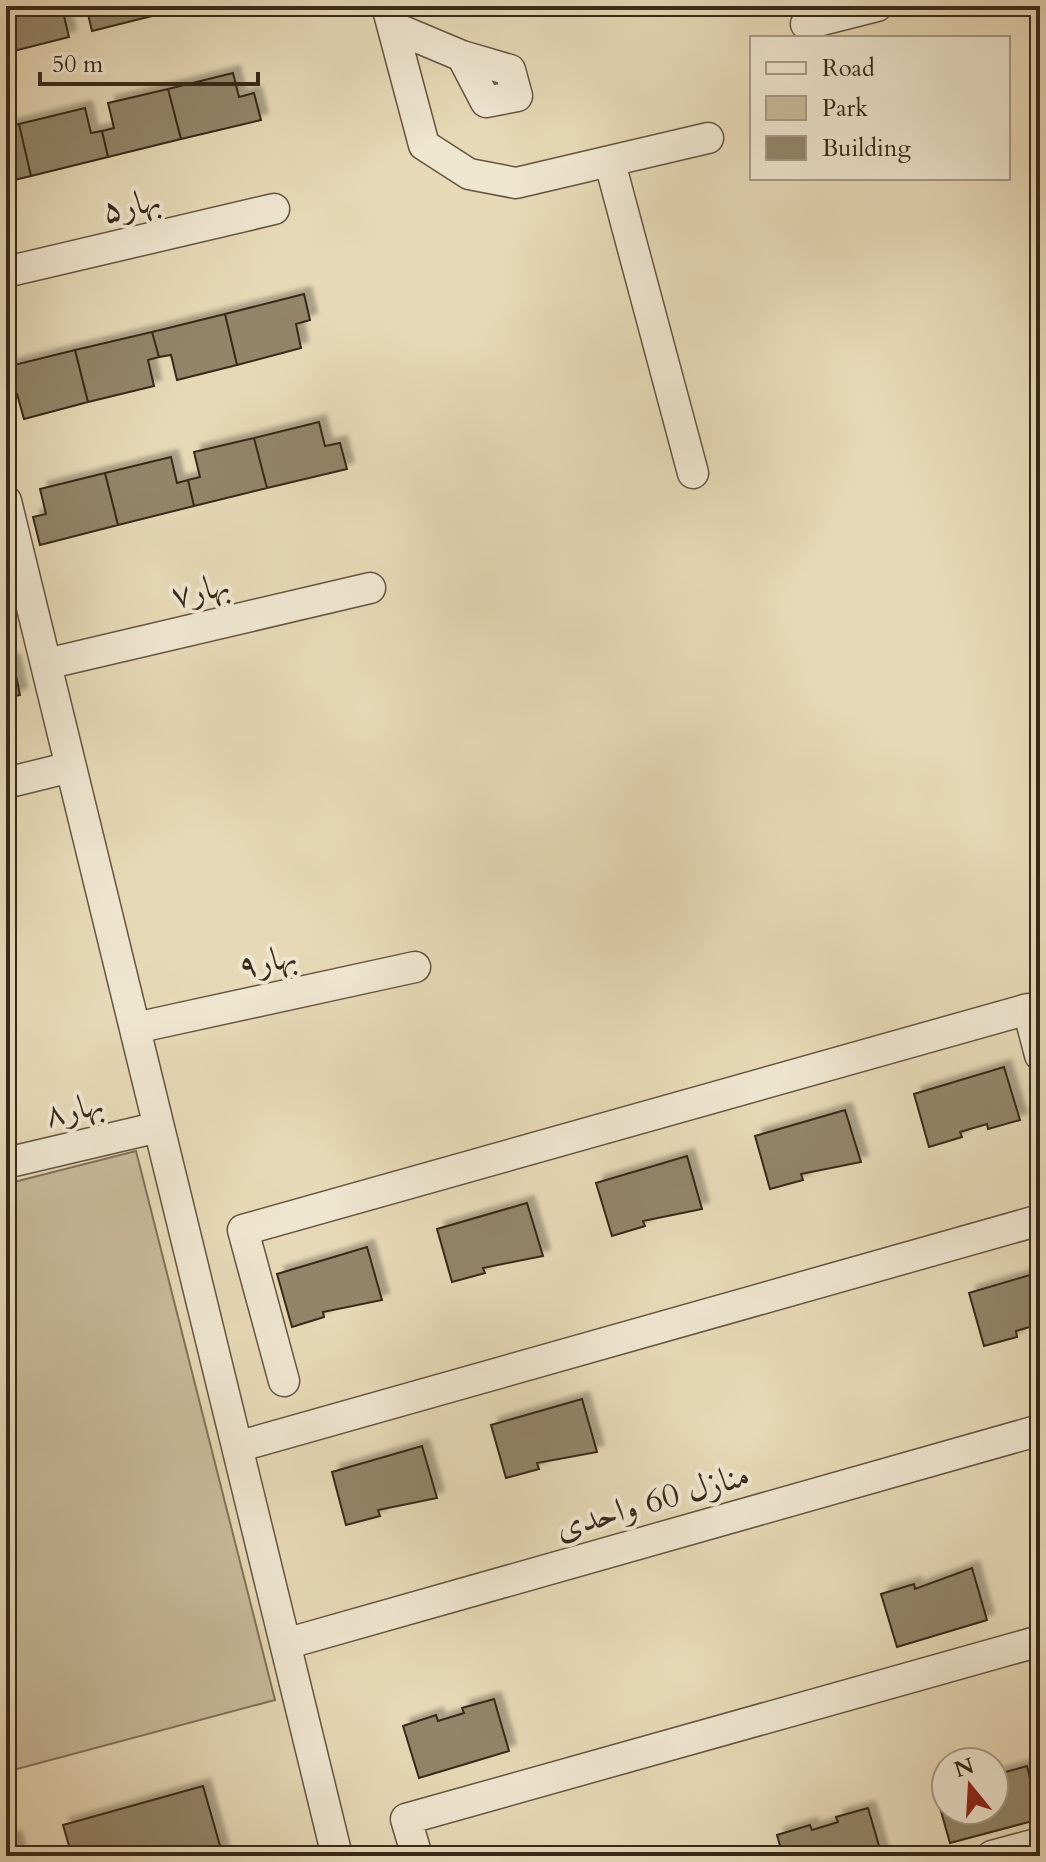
<svg xmlns="http://www.w3.org/2000/svg" width="1046" height="1862" font-family="Cardo,Amiri,serif">
<style>
.green{fill:#c9bb9c;stroke:#81725a;stroke-width:2}
.building{fill:#93856b;stroke:#392919;stroke-width:2;filter:url(#shadow)}
.lines{fill:none;stroke-linecap:round;stroke-linejoin:round}
.minor-casing{stroke:#645540;stroke-width:33}
.minor{stroke:#efe6d0;stroke-width:30}
.labels{text-anchor:middle;stroke-width:8;stroke-linejoin:round;paint-order:stroke}
.street-label{font-size:34px;fill:#392919;stroke:#efe6d0}
</style>
<defs>
<filter id="shadow"><feDropShadow dx="7" dy="-7" stdDeviation="2" flood-color="#0004"/></filter>
</defs>
<rect width="100%" height="100%" fill="#e7d9b7"/>
<filter id="stains"><feTurbulence type="fractalNoise" baseFrequency=".0025" numOctaves="4"/><feColorMatrix values="0 0 0 0 .2 0 0 0 0 .09 0 0 0 0 .02 0 0 0 .5 -.17"/></filter>
<radialGradient id="worn" r=".72"><stop offset=".6" stop-color="#630" stop-opacity="0"/><stop offset="1" stop-color="#630" stop-opacity=".3"/></radialGradient>
<path class="green" d="M136,1151L275,1700L6,1772V1184Z"/>
<path class="building" d="M6,6H73L74,9L63,12L69,37L6,53Z
M86,6H150L152,16L92,31Z
M150,6H191L152,16Z
M233,73L239,97L254,93L261,120L181,139L168,89Z
M168,89L181,139L108,157L102,131L114,128L108,103Z
M85,108L91,133L102,131L108,157L31,176L19,124Z
M19,124L31,176L6,182V127Z
M304,294L310,320L296,324L301,348L237,365L225,314Z
M225,314L237,365L177,380L171,355L159,357L152,332Z
M152,332L159,357L148,360L154,386L88,402L75,350Z
M75,350L88,402L24,419L17,394L6,397V367Z
M319,422L325,446L340,443L347,469L267,488L254,438Z
M254,438L267,488L194,506L188,480L200,477L194,452Z
M171,457L177,483L188,480L194,506L118,525L105,473Z
M105,473L118,525L40,545L33,517L46,514L40,489Z
M13,661L20,695L6,698V663Z
M1004,1067L1020,1120L988,1129L987,1124L960,1132L962,1137L929,1147L914,1094Z
M845,1110L861,1162L801,1174L803,1180L770,1189L755,1136Z
M687,1156L702,1209L643,1221L645,1226L612,1236L596,1183Z
M527,1203L543,1256L483,1268L485,1273L452,1282L437,1229Z
M367,1247L382,1300L323,1312L324,1317L292,1327L277,1274Z
M1040,1272V1324L1016,1331L1017,1337L984,1346L969,1293Z
M582,1399L597,1452L537,1463L539,1469L506,1478L491,1425Z
M422,1446L437,1498L378,1510L380,1516L346,1525L332,1472Z
M972,1568L987,1620L897,1647L881,1594L914,1584L915,1589Z
M494,1699L509,1751L419,1778L403,1726L436,1715L438,1721L464,1713L462,1708Z
M1027,1766L1040,1819L950,1843L935,1790L946,1787V1810H994L995,1775Z
M203,1786L223,1856H72L63,1825Z
M868,1808L882,1856H783L777,1835L810,1825L812,1830L838,1822L836,1817Z
M14,1838L19,1856H6V1840Z"/>
<g class="lines">
<defs>
<path id="minor" d="M387,6L424,145L469,174L516,183L708,138
M806,24L877,6
M393,27L462,56L486,102L517,96L510,70L462,56
M610,163L693,473
M6,272L274,209
M6,501L337,1856
M46,664L370,588
M6,783L71,767
M135,1028L415,967
M6,1163L159,1127
M284,1381L243,1230L1028,1009L1040,1055
M237,1447L1040,1220
M285,1644L1040,1430
M417,1856L406,1819L1040,1641
M992,1856L1040,1843"/>
</defs>
<use href="#minor" class="minor-casing"/>
<use href="#minor" class="minor"/>
</g>
<g class="labels">
<g class="street-label">
<text transform="translate(131 204) rotate(-13)" y="12">بهار۵</text>
<text transform="translate(200 589) rotate(-13)" y="12">بهار۷</text>
<text transform="translate(267 960) rotate(-12)" y="12">بهار۹</text>
<text transform="translate(74 1108) rotate(-13)" y="12">بهار۸</text>
<text transform="translate(652 1500) rotate(-16)" y="12">منازل 60 واحدی</text>
</g>
</g>
<rect width="1046" height="1862" fill="none" stroke="#e7d9b7" stroke-width="32"/>
<rect x="8" y="8" width="1030" height="1846" fill="none" stroke="#392919" stroke-width="4"/>
<rect x="16" y="16" width="1014" height="1830" fill="none" stroke="#392919" stroke-width="2"/>
<rect x="750" y="36" width="260" height="144" fill="#efe6d0" stroke="#a69a87" stroke-width="2"/>
<rect x="766" y="62" width="40" height="12" fill="#efe6d0" stroke="#a69a87" stroke-width="2"/>
<text x="822" y="76" font-size="24" fill="#392919">Road</text>
<rect x="766" y="96" width="40" height="24" fill="#c9bb9c" stroke="#a69a87" stroke-width="2"/>
<text x="822" y="116" font-size="24" fill="#392919">Park</text>
<rect x="766" y="136" width="40" height="24" fill="#93856b" stroke="#a69a87" stroke-width="2"/>
<text x="822" y="156" font-size="24" fill="#392919">Building</text>
<g transform="translate(970 1786) rotate(342)"><circle r="38" fill="#efe6d0" stroke="#a69a87" stroke-width="2"/>
<path d="M0-6L14 30L0 20L-14 30Z" fill="#8f2418"/>
<text y="-12" font-size="22" font-weight="bold" text-anchor="middle" fill="#392919">N</text>
</g>
<path d="M40 72v12h218v-12" fill="none" stroke="#392919" stroke-width="4"/>
<text x="52" y="72" font-size="24" fill="#392919" stroke="#efe6d0" stroke-width="6" paint-order="stroke">50 m</text>
<rect width="100%" height="100%" filter="url(#stains)"/>
<rect width="100%" height="100%" fill="url(#worn)"/>
</svg>
